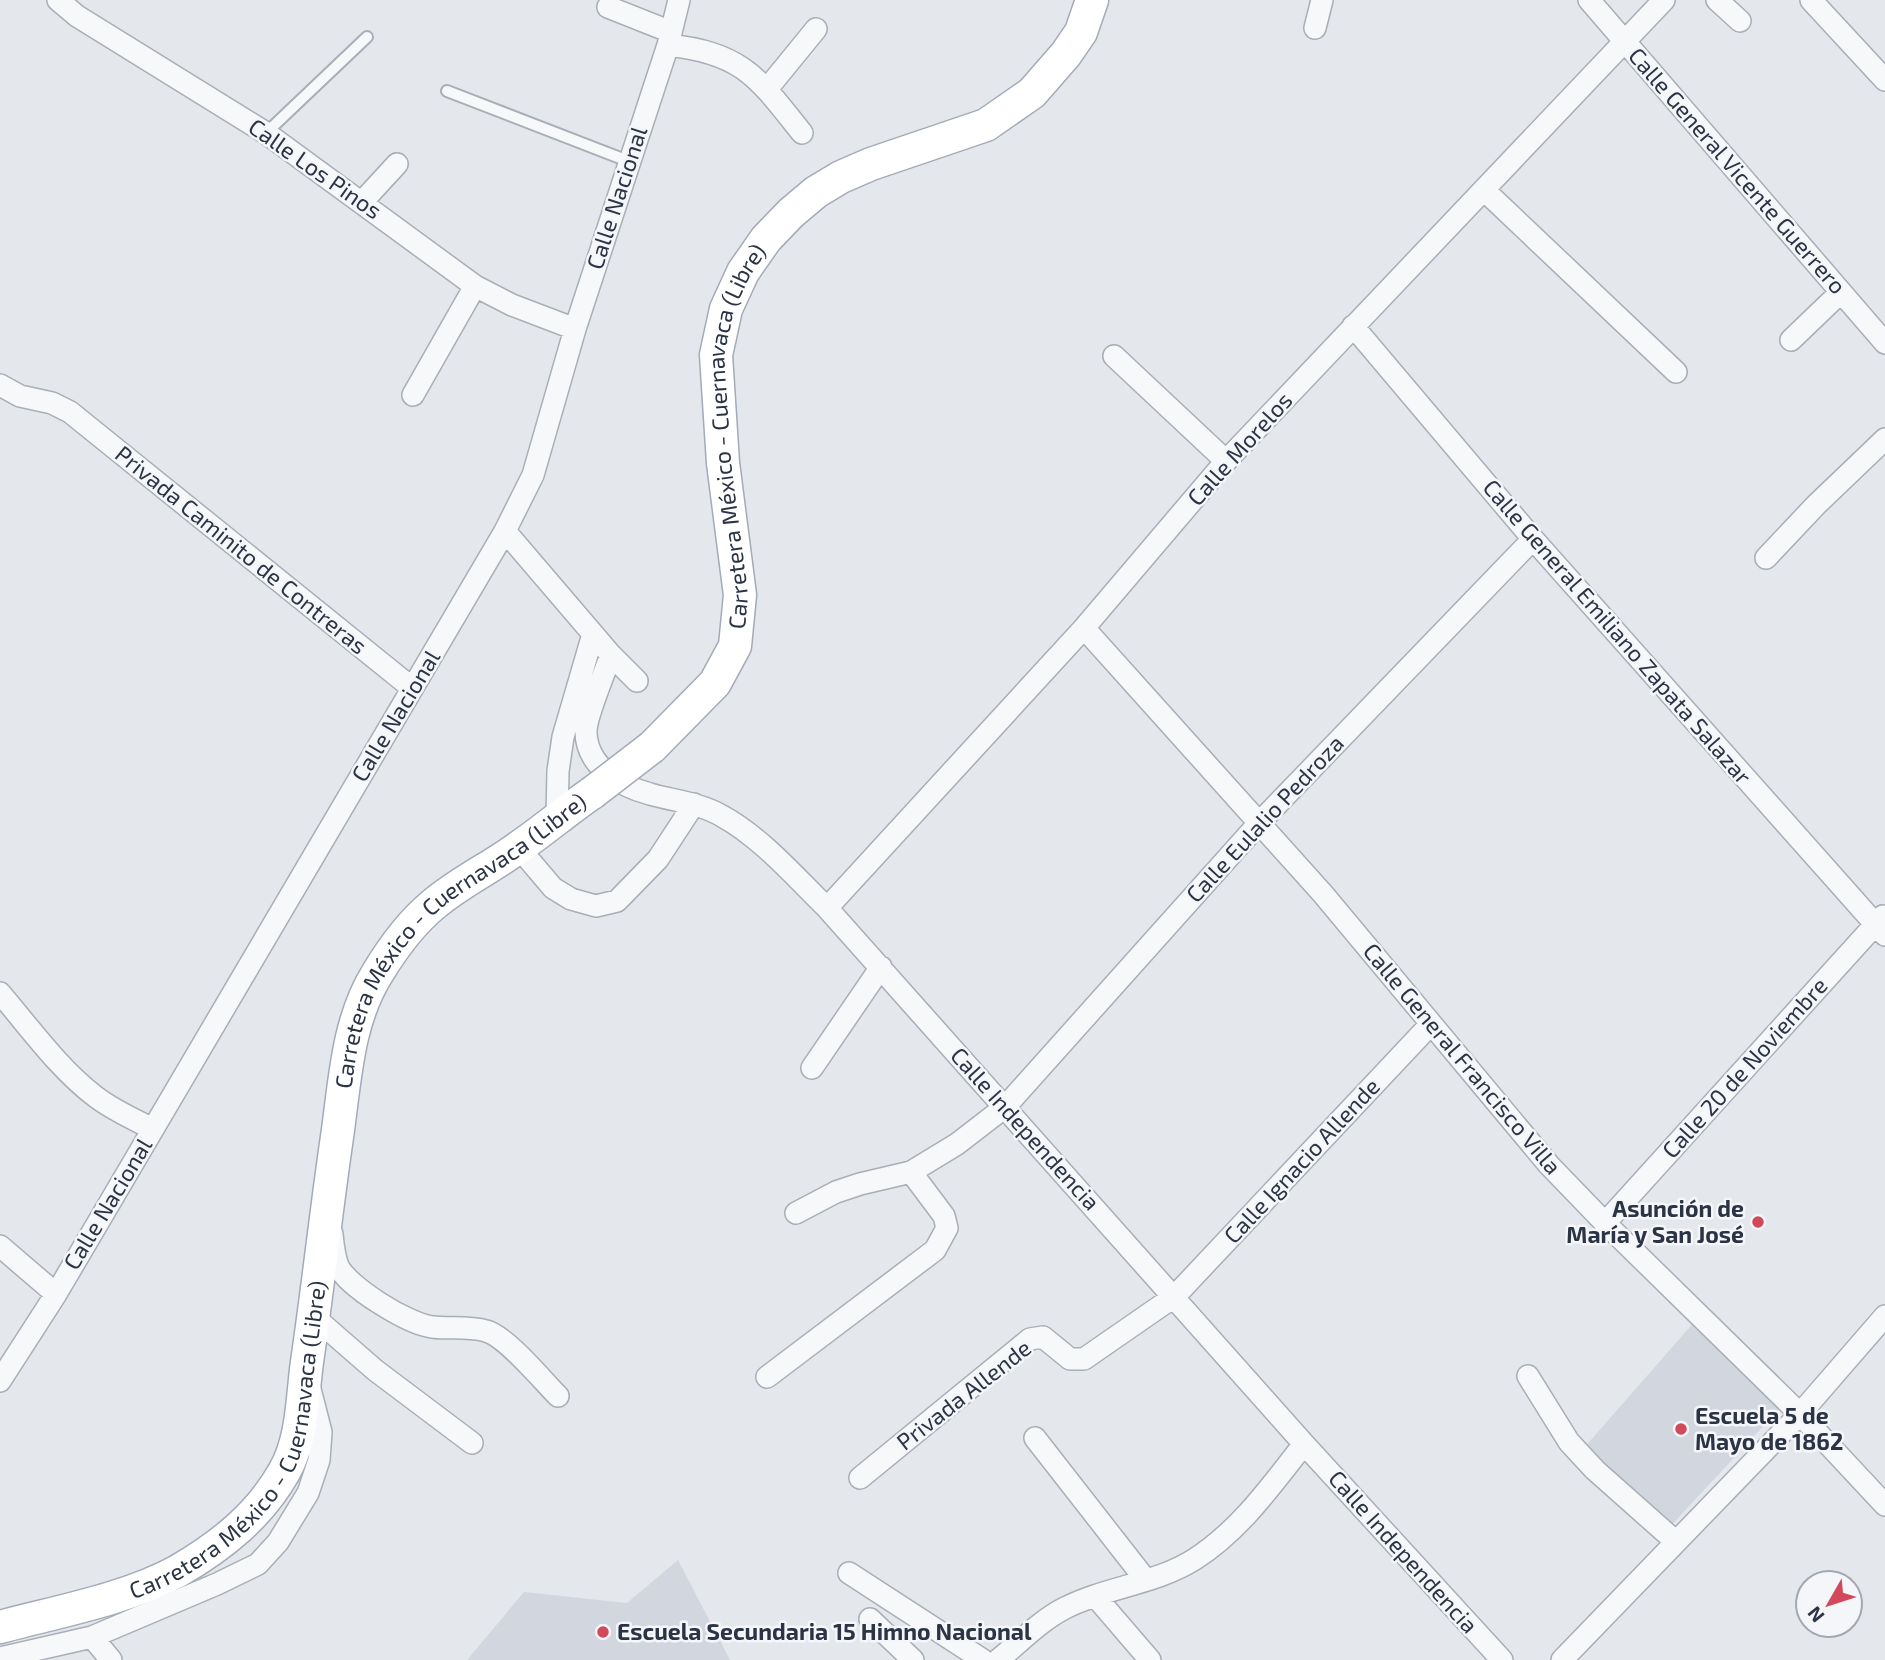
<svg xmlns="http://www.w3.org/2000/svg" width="1885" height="1660" font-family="'Exo 2',sans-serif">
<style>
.built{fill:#d2d6de}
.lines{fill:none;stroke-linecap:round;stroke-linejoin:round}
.lane-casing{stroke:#a9aeb7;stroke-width:14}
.street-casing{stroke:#a9aeb7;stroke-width:24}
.primary-casing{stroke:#a3abb8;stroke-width:35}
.lane{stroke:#f7f8fa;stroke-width:10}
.street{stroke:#f7f8fa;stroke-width:21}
.primary{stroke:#fff;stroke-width:32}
.primary-bridge-casing{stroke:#a3abb8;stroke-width:35;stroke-linecap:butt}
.primary-bridge{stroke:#fff;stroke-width:32}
.poi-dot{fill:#d1495b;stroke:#f4f6f9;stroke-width:2.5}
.labels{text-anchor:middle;stroke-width:5;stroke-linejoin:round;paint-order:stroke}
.street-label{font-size:23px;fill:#2b3445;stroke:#f4f6f9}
.poi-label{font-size:23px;font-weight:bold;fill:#2b3445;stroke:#f4f6f9;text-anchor:start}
</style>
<rect width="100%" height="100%" fill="#e4e7ec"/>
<path class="built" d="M1696,1320L1779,1409L1667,1530L1583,1449Z
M678,1560L730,1660H467L524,1592L627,1603Z"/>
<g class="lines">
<defs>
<path id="lane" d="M447,91L628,161
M266,133L367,37"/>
<path id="street" d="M58,0L77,16L266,133L475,286L512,305L575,329
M1589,0L1885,343
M1717,0L1740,21
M1811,0L1885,80
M608,7L671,32
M1315,28L1322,0
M668,45C743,53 758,78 802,133
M767,89L816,29
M1484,190L1676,372
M362,202L397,164
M1353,326L1533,539L1885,935
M1791,340L1841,292
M1114,356L1226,461
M0,385L20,396L52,403L70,412L412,688
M413,395L475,286
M505,531L611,655L637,681
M1766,558L1816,505L1885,439
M1084,628L1323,894L1549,1165L1605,1223L1800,1414L1885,1505
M611,655C605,671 586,717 586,731C586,766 620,786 650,794C674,801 700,803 722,816C762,838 795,877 827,908L1304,1444L1502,1660
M557,817L558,771L563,737L593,634
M519,848L553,888L571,899L596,906L617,901L658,859L694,804
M827,908L1084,628L1226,461L1664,0
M0,993C30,1028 59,1069 96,1097C113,1110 133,1119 153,1129
M812,1068L881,967
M796,1213L836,1192L860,1184L911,1172L957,1144L1005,1107L1260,822L1533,539
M1605,1223L1883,916
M332,1234C333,1244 334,1256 338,1266C348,1287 408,1324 432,1327C449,1329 469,1326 486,1331C506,1336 542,1380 558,1396
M0,1246L56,1294
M313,1316L375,1370L472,1443
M1528,1376L1569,1442L1595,1470L1675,1541
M767,1377L935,1250L947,1228L944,1216L911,1172
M0,1381L56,1294L505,531L533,475L575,329L668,45L679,0
M1035,1438L1145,1579
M860,1478L1030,1339L1043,1337L1070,1359H1084L1175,1296L1430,1025
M849,1573L983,1660
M1095,1596L1150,1660
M870,1619L913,1660
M92,1637L111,1660
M0,1658L92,1637L217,1584L258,1564L278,1542L308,1493L319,1460L321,1432L310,1389
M998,1660C1019,1643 1041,1620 1065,1608C1106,1587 1156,1584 1195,1559C1240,1530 1271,1486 1304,1444
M1562,1660L1800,1414L1885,1316"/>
<g id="primary">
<path id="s1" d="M652,747L715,683L735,646L740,595L723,463L716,355L726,309L743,272L766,239L791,213L816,192L841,177L871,164L986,125L1032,93L1066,54L1081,32L1092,0"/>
<path id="s2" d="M0,1627C56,1612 127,1599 178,1571C221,1546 259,1516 284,1472C303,1439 302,1398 307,1362C318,1287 326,1212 337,1137C345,1082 347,1022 377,974C392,949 412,922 434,904C460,882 492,867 519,847C544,830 567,810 592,793"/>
</g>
</defs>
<use href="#lane" class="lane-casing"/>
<use href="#street" class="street-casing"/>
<use href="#primary" class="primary-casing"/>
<use href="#lane" class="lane"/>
<use href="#street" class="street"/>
<use href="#primary" class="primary"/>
<defs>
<path id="primary-bridge" d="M592,793L652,747"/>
</defs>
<use href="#primary-bridge" class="primary-bridge-casing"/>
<use href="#primary-bridge" class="primary-bridge"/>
</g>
<g class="poi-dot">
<circle cx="1758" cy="1222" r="7"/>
<circle cx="1681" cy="1429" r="7"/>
<circle cx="603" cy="1632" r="7"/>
</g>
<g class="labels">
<g class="street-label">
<text transform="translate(315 169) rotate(35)" y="8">Calle Los Pinos</text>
<text transform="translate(1737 171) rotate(49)" y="8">Calle General Vicente Guerrero</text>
<text transform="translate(617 198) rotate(-72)" y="8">Calle Nacional</text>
<text dy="8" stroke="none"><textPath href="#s1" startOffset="346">Carretera México - Cuernavaca (Libre)</textPath></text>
<text transform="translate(1240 449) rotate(-48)" y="8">Calle Morelos</text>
<text transform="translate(241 550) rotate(39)" y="8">Privada Caminito de Contreras</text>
<text transform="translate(1617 632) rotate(49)" y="8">Calle General Emiliano Zapata Salazar</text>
<text transform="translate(396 716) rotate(-59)" y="8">Calle Nacional</text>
<text transform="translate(1265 819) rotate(-47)" y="8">Calle Eulalio Pedroza</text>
<text dy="8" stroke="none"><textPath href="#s2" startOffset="920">Carretera México - Cuernavaca (Libre)</textPath></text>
<text transform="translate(1462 1059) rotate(50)" y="8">Calle General Francisco Villa</text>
<text transform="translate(1745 1068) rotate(-48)" y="8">Calle 20 de Noviembre</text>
<text transform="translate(1025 1129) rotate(48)" y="8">Calle Independencia</text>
<text transform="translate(1302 1161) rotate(-47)" y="8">Calle Ignacio Allende</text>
<text transform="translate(108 1204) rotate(-59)" y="8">Calle Nacional</text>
<text transform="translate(964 1395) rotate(-38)" y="8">Privada Allende</text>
<text dy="8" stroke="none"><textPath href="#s2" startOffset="332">Carretera México - Cuernavaca (Libre)</textPath></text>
<text transform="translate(1403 1552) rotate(48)" y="8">Calle Independencia</text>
</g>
<g class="poi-label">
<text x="1744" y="1217" text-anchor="end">Asunción de<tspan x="1744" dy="26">María y San José</tspan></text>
<text x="1695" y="1424">Escuela 5 de<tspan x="1695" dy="26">Mayo de 1862</tspan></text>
<text x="617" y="1640">Escuela Secundaria 15 Himno Nacional</text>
</g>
</g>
<g transform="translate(1829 1604) rotate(231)"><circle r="33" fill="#f4f6f9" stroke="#a4a8b1" stroke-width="2"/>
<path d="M0-5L12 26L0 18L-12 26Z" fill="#d1495b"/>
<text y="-10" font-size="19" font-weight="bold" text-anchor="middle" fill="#2b3445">N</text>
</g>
</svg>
